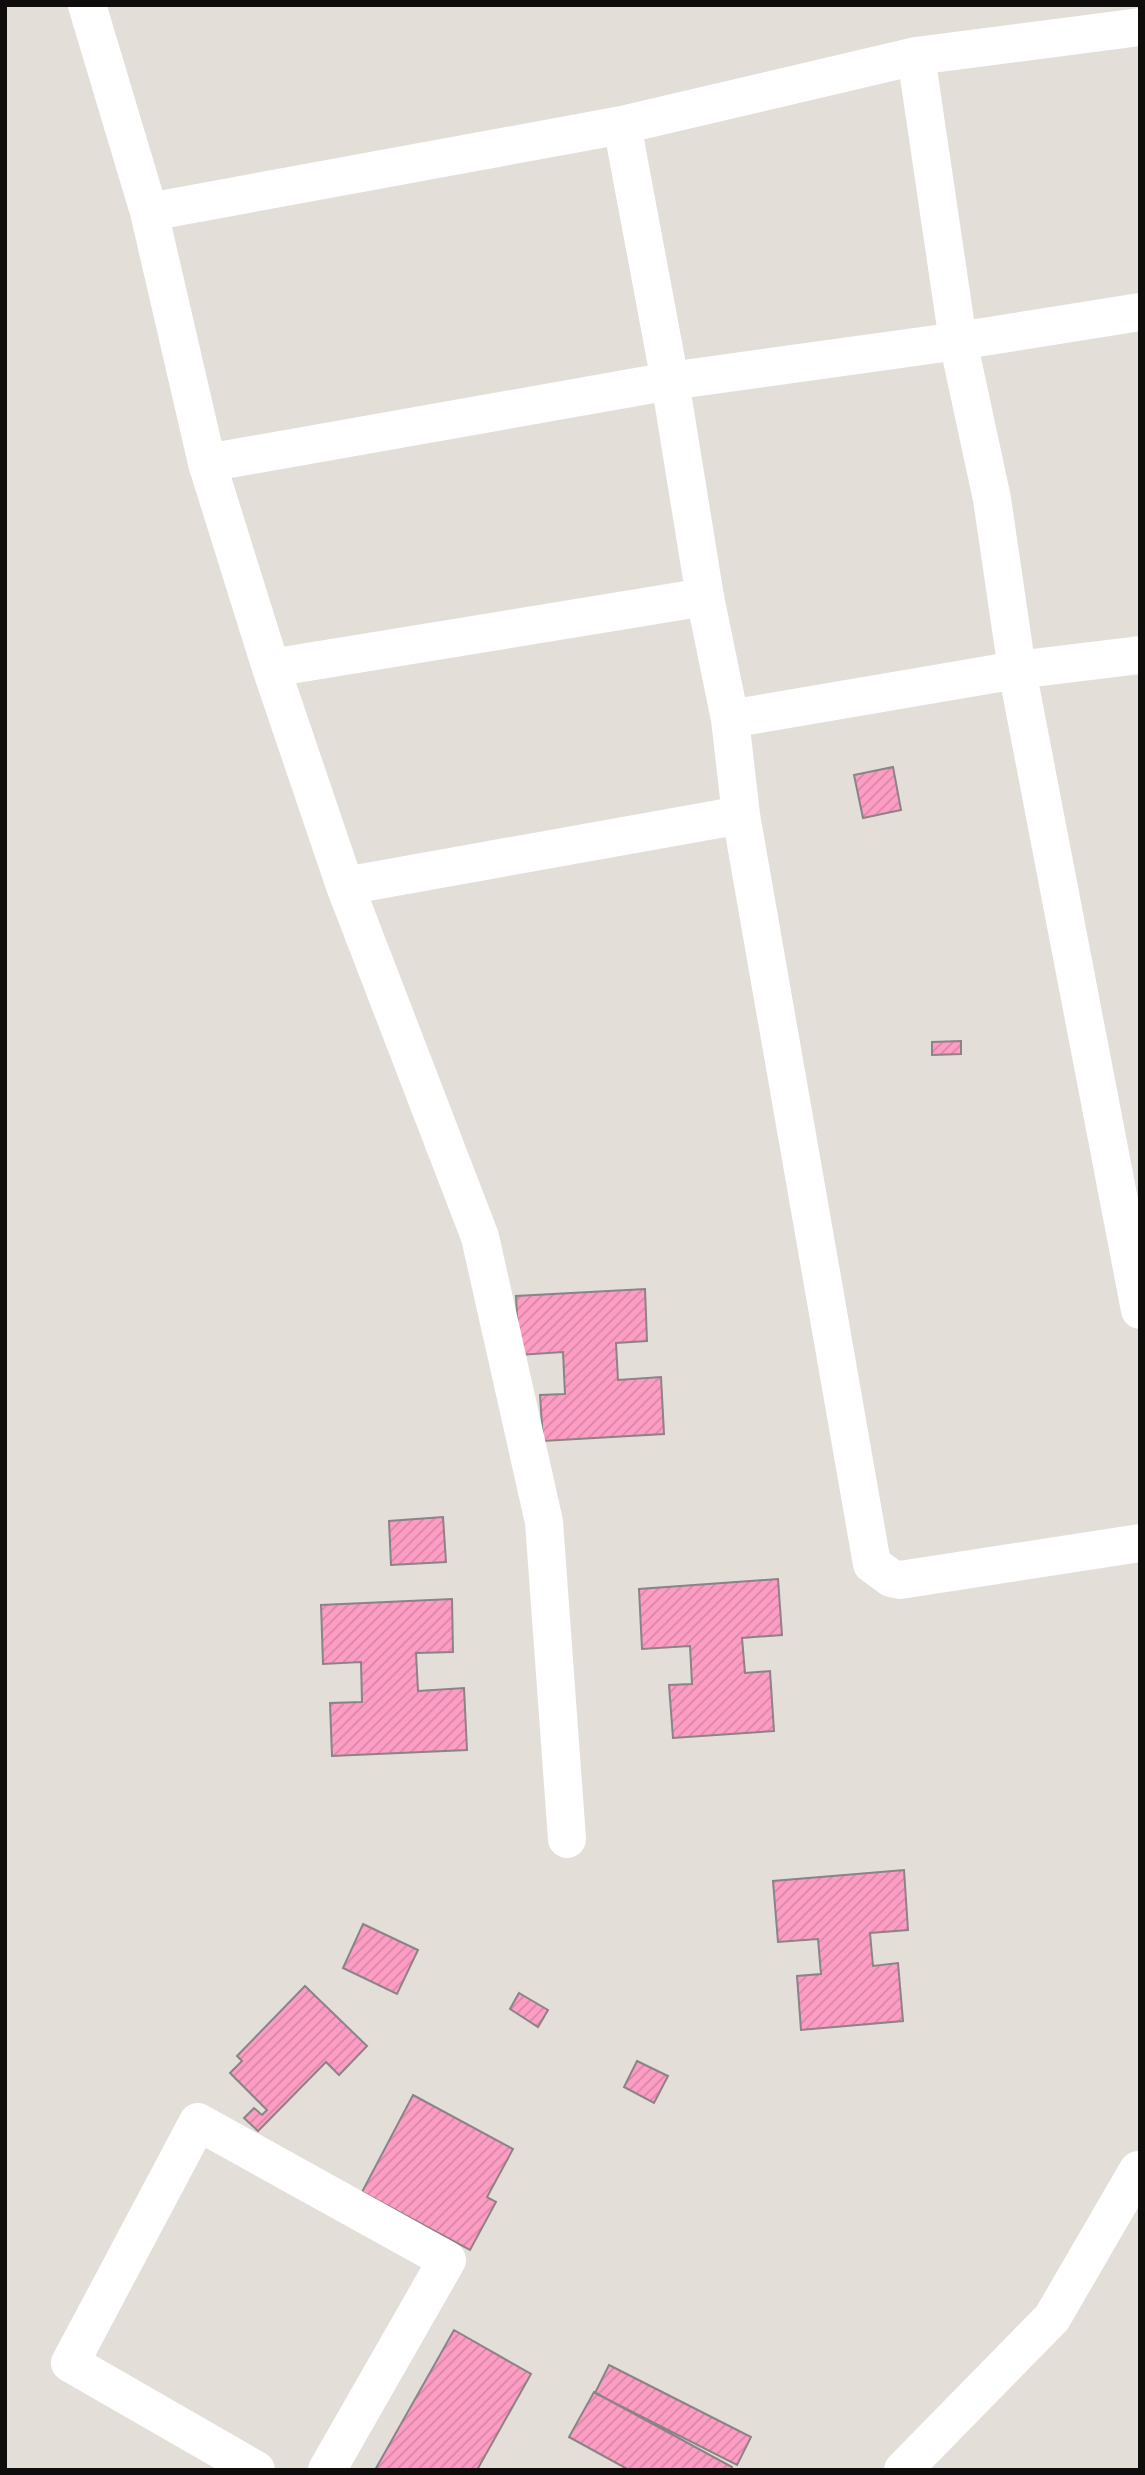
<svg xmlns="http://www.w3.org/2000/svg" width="1145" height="2475" font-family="'Work Sans',sans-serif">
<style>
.building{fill:url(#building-hatch);stroke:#8b8386;stroke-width:2}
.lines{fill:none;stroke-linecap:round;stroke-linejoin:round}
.minor{stroke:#fff;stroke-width:38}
</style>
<defs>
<pattern id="building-hatch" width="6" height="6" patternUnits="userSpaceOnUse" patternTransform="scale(1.75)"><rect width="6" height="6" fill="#fe9dc4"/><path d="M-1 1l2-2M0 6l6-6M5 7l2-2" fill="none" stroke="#d886a7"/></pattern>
</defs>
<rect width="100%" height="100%" fill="#e4ded8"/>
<path class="building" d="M893,767L901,810L863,818L854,775Z
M961,1041V1054L932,1055V1042Z
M645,1289L647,1341L616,1343L618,1380L661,1377L664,1434L543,1441L540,1395L565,1394L563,1352L519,1355L516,1296Z
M443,1517L446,1562L391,1565L389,1521Z
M778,1579L782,1635L742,1638L745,1673L770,1671L774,1731L673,1738L669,1685L692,1684L690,1646L642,1649L639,1589Z
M452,1599L453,1652L416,1653L418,1691L464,1688L467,1750L332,1756L330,1703L362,1702L361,1662L323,1664L321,1605Z
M904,1870L908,1930L870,1933L873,1966L898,1963L903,2021L801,2030L797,1976L821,1974L818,1939L778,1942L773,1881Z
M363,1924L418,1950L397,1994L343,1968Z
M305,1986L367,2046L339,2075L326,2062L258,2131L244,2118L254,2108L262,2115L267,2110L230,2073L242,2061L237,2056Z
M519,1993L548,2010L538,2027L510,2009Z
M637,2061L668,2076L654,2103L624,2087Z
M413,2095L513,2149L487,2197L496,2202L470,2250L362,2192Z
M454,2330L531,2374L477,2470H375Z
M609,2365L751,2437L737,2465L595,2393Z
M594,2392L732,2467L731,2470H629L569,2437Z"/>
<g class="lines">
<path class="minor" d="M87,5L149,212L207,463L271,668L345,886L480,1237L544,1522L567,1839
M916,56L958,341L992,499L1017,670L1140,1310
M622,125L670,381L705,597L730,719L741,815L872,1564L891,1578L900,1580L1140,1543
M149,212L622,125L916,56L1140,27
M207,463L670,381L958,341L1140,312
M271,668L705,597
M730,719L1017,670L1140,655
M345,886L741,815
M256,2470L70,2363L198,2122L447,2260L327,2470
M903,2470L1052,2318L1138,2170"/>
</g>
<rect width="1145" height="2475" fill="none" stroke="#0f0d0b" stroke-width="14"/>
</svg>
